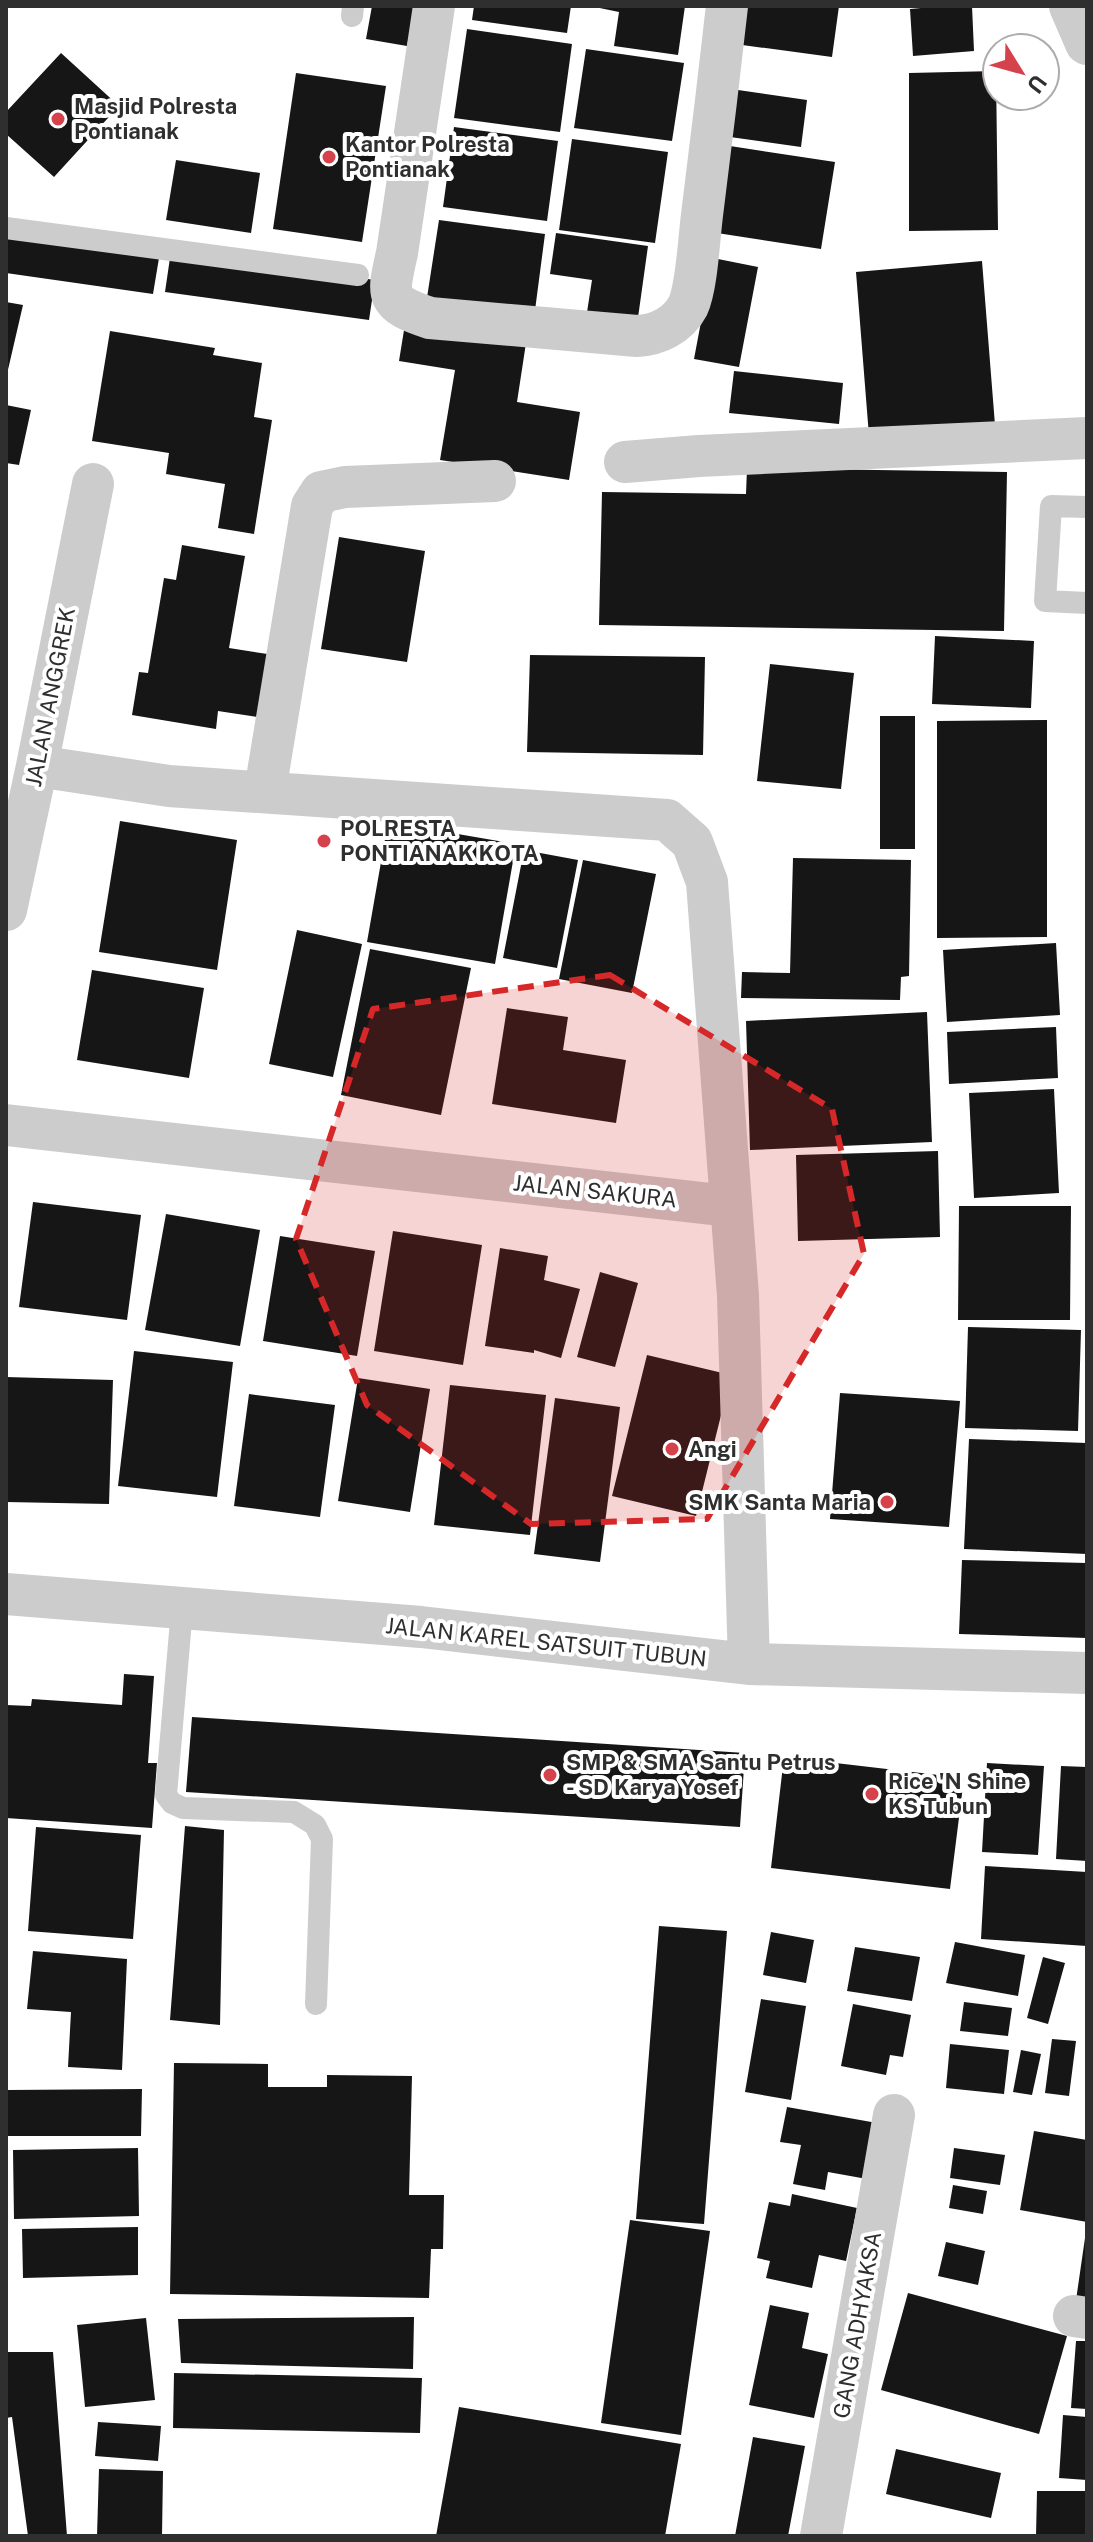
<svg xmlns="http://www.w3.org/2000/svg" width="1093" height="2542" font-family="'Public Sans',sans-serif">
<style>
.building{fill:#161616}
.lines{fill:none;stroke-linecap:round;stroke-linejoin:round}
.service{stroke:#ccc;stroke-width:22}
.minor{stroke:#ccc;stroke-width:42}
.tertiary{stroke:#ccc;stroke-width:44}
.marked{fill:#d62828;fill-opacity:0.2;stroke:#d62828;stroke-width:6;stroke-dasharray:16 10;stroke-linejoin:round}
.poi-dot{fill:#d6424b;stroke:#fff;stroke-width:3}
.labels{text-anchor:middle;stroke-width:8;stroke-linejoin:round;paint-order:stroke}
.poi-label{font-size:22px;font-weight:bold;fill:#2f2f2f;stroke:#fff;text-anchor:start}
.street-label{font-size:22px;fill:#2f2f2f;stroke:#fff}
</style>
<rect width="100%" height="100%" fill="#fff"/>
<path class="building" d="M372,6H415L407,46L366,39Z
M474,6H571L567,33L472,20Z
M590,6H685L678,55L614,46L619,12Z
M741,6H839L832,57L735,44Z
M943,6H972L974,51L913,56L910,9Z
M467,29L572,44L560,132L454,118Z
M586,49L684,63L672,141L574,128Z
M61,53L119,106L54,177L6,134V112Z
M996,71L998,230L909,231V73Z
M296,73L386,86L362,242L273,229Z
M738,90L807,100L801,147L730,137Z
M454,127L558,141L547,221L443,207Z
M572,139L668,152L655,243L559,230Z
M730,146L835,162L821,249L717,233Z
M176,160L260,173L251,233L166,220Z
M439,220L545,234L534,318L426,304Z
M556,233L648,246L636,332L585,325L592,280L550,274Z
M6,236L159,258L153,294L6,273Z
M171,251L375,280L369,320L165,292Z
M713,258L758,267L739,367L694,359Z
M982,261L995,425L869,436L856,272Z
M6,302L23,305L7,374H6Z
M405,324L526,343L517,402L580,412L569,480L440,460L455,370L399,361Z
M110,331L215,348L213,355L262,363L254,417L272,420L254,534L218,528L225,484L166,474L169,453L92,441Z
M734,371L843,383L839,424L729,413Z
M6,405L31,410L19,465L6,463Z
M747,468L1007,472L1004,631L599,625L602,492L746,494Z
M339,537L425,551L407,662L321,649Z
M182,545L245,556L229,648L274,655L264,718L218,711L216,729L132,715L139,672L148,673L164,578L176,580Z
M935,636L1034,641L1031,708L932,704Z
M530,655L705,657L703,755L527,752Z
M770,664L854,673L841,789L757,781Z
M880,716H915V849H880Z
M1047,720V937L937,938V721Z
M120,821L237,840L217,970L99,952Z
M388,822L516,844L495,964L367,942Z
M524,850L578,860L557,968L503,958Z
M793,858L911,860L909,976L901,977L900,1000L741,998L742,972L790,973Z
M583,860L656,874L632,993L559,979Z
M297,930L362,944L333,1077L269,1064Z
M1056,943L1060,1015L947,1022L943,950Z
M370,949L471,968L441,1115L341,1095Z
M92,970L204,988L189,1078L77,1060Z
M507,1008L568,1017L563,1050L626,1060L616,1123L492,1104Z
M927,1012L932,1142L750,1150L746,1021Z
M1056,1027L1058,1078L949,1084L947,1032Z
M1054,1089L1059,1193L974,1198L969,1093Z
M938,1151L940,1237L798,1241L796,1155Z
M33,1202L141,1215L127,1320L19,1307Z
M959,1206H1071L1070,1320H958Z
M166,1214L260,1230L240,1346L145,1330Z
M393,1231L482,1245L463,1365L374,1351Z
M280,1236L375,1251L357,1356L263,1341Z
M500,1248L548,1256L544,1280L580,1289L561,1358L534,1350V1353L485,1346Z
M600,1272L638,1283L615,1367L577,1357Z
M968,1327L1081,1330L1078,1431L965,1428Z
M134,1351L233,1362L217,1497L118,1486Z
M647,1355L731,1375L696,1516L612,1496Z
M6,1377L113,1380L109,1504L6,1502Z
M358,1378L430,1389L410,1512L338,1501Z
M450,1385L546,1395L530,1535L434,1525Z
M840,1393L960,1401L949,1527L830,1519Z
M249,1394L335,1405L320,1517L234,1506Z
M555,1398L620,1407L600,1562L534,1554Z
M969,1439L1087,1443V1554L964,1549Z
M962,1560L1087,1563V1638L959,1634Z
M124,1674L154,1676L148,1763H157L152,1828L6,1818V1705L31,1706L32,1699L122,1705Z
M192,1717L745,1753L740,1827L186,1792Z
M784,1757L964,1778L950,1889L771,1868Z
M987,1763L1044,1766L1038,1855L982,1852Z
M1061,1766L1087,1767V1861L1056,1859Z
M185,1826L224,1830L220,2025L170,2020Z
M36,1827L141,1835L133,1939L28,1931Z
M985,1866L1087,1872V1946L981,1939Z
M659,1926L727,1931L704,2224L636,2219Z
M771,1932L814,1940L806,1983L763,1975Z
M955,1942L1025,1955L1018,1996L946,1983Z
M855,1947L920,1957L912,2001L847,1991Z
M33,1951L127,1959L122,2070L68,2067L71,2012L27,2009Z
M1043,1957L1065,1963L1048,2024L1027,2018Z
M761,1999L806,2006L791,2100L745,2092Z
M964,2002L1012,2008L1008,2036L960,2031Z
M853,2004L911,2015L903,2057L890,2055L886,2075L841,2066Z
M1052,2039L1076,2041L1069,2096L1045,2093Z
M950,2044L1009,2050L1004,2094L946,2088Z
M1021,2050L1041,2054L1032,2095L1013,2092Z
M174,2063L268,2064V2087H327V2075L412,2076L409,2195H444L443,2249H431L429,2298L170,2294Z
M142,2089L141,2136H8V2090Z
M787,2107L877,2123L867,2179L828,2172L825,2190L793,2184L801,2145L780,2142Z
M1034,2131L1087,2140V2222L1020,2210Z
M138,2148L139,2216L14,2219L13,2150Z
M954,2148L1005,2155L1000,2185L950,2178Z
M953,2185L987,2191L983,2214L949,2208Z
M792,2194L857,2208L846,2261L819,2255L812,2288L766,2278L770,2261L757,2258L769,2202L790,2206Z
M630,2220L710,2231L681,2435L601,2423Z
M138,2227V2275L23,2278L22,2229Z
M1085,2238H1087V2309L1075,2307Z
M946,2242L985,2251L978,2285L938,2276Z
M908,2293L1067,2336L1039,2434L881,2390Z
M770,2305L809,2313L802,2348L828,2354L814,2418L749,2405Z
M414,2317L413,2369L181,2363L178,2319Z
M146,2318L155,2400L85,2407L77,2325Z
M1076,2341H1087V2409L1071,2408Z
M6,2352H53L67,2536H28L12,2417L6,2418Z
M174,2373L422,2378L420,2433L173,2428Z
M459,2407L681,2444L665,2536H436Z
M1063,2415L1087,2417V2480L1059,2478Z
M98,2422L161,2426L158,2461L95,2456Z
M753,2437L805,2446L788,2536H735Z
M896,2449L1001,2473L991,2518L886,2494Z
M99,2469L163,2471L162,2536H97Z
M1037,2491H1087V2536H1036Z"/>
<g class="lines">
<path class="service" d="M352,16L353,6
M6,228L358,275
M1087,507L1051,506L1045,601L1087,603
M182,1609L166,1795L172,1803L183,1808L294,1812L315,1825L322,1839L316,2004"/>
<path class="minor" d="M434,6L397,253C387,297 385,303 430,318L637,336C658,335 678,325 688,306C697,286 699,238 702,215C711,145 719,76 727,6
M625,462L699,456L1087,438
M37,766L169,786L667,820L692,842L707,882L738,1296L749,1664
M265,791L312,506L321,492L345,487L495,481
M6,910L37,766L93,484
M6,1125L729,1206
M6,1594L421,1627L749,1664L1087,1673
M1074,2316L1087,2318
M821,2536L894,2115"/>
<path class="tertiary" d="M1071,6L1087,43"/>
</g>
<path class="marked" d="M610,975L832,1109L864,1254L707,1519L531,1524L367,1405L296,1239L373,1009Z"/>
<g class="poi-dot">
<circle cx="58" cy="119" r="8"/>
<circle cx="329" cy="157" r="8"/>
<circle cx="324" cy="841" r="8"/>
<circle cx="672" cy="1449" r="8"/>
<circle cx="887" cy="1502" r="8"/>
<circle cx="550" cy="1775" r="8"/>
<circle cx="872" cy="1794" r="8"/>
</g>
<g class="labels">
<g class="poi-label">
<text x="74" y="114">Masjid Polresta<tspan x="74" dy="25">Pontianak</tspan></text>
<text x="345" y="152">Kantor Polresta<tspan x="345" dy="25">Pontianak</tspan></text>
<text x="340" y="836">POLRESTA<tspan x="340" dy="25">PONTIANAK KOTA</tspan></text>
<text x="688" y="1457">Angi</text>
<text x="871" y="1510" text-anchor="end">SMK Santa Maria</text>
<text x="566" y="1770">SMP &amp; SMA Santu Petrus<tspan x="566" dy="25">- SD Karya Yosef</tspan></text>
<text x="888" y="1789">Rice 'N Shine<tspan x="888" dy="25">KS Tubun</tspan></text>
</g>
<g class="street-label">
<text transform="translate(50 697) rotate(-79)" y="8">JALAN ANGGREK</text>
<text transform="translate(595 1191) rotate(6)" y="8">JALAN SAKURA</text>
<text transform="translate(546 1642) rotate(6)" y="8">JALAN KAREL SATSUIT TUBUN</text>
<text transform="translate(857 2325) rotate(-80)" y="8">GANG ADHYAKSA</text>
</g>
</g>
<rect width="1093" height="2542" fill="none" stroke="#2f2f2f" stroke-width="16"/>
<g transform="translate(1021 72) rotate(127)"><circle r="38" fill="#ffffff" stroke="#acacac" stroke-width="2"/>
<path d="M0-6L14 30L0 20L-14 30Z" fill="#d6424b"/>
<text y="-12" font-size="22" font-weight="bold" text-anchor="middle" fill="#2f2f2f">U</text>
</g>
</svg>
